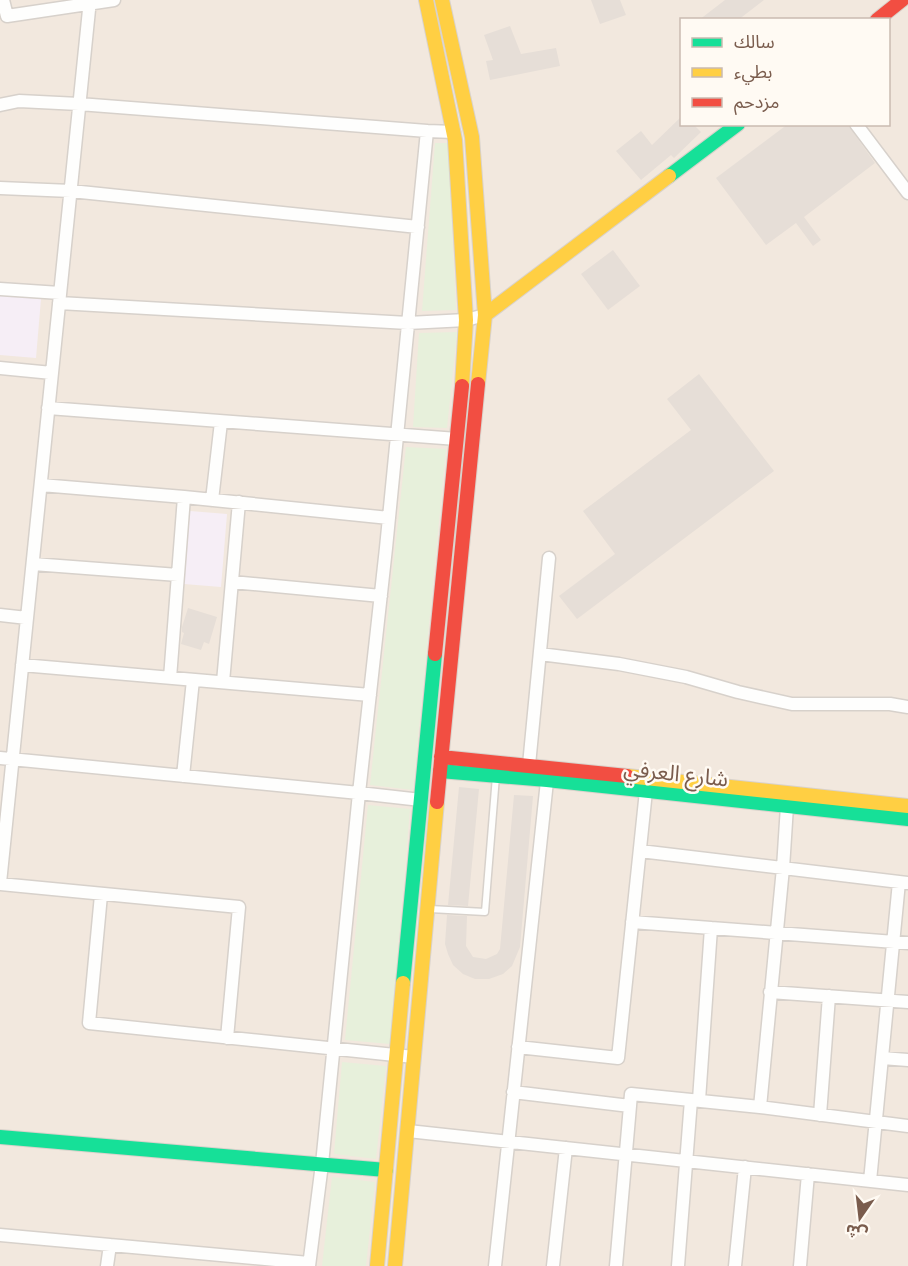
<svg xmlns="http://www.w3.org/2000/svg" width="908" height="1266" font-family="Mulish,'Noto Sans Arabic',sans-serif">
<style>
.residential{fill:#f2e8de;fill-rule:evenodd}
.education{fill:#f6eef6}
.green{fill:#e7f0db}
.building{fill:#e6ded7}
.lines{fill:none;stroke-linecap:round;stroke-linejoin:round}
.lane-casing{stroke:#d7d1cb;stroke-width:9}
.street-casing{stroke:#d7d1cb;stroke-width:15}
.fast-casing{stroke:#d9d2cb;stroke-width:16}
.slow-casing{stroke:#d9d2cb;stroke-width:16}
.jam-casing{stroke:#d9d2cb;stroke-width:16}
.lane{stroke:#fefefd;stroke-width:6}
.street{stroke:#fefefd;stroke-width:12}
.fast{stroke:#16e098;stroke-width:14}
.slow{stroke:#ffcf43;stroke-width:14}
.jam{stroke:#f24e42;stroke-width:14}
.labels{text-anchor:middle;stroke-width:5;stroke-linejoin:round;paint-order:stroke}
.street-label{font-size:22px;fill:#7a5c4d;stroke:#fffaf3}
</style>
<rect width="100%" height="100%" fill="#f9f5f0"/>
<path class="residential" d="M0,0H908V1266H0ZM682,20H888V124H682Z"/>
<path class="education" d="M0,295L41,299L36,358L0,355Z
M190,511L227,514L221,587L184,584Z"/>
<path class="green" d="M435,143H448L456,310L422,311Z
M457,332L447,428L413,427L419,333Z
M406,447L446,449L413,790L370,785Z
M368,805L410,809L390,1044L345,1040Z
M342,1062L386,1066L376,1159L334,1154Z
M332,1177L375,1182L366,1266H322Z"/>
<path class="building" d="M591,0H620L626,15L600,24Z
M725,0H764L738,20H699Z
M510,26L521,54L556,48L560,66L490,80L486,61L493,60L484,35Z
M681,117V124H693L701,132L674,158L671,155L641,180L616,151L641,131L652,145Z
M788,124H847L875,163L804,217L821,240L813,246L796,223L766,245L716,178Z
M613,250L640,286L608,310L581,274Z
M699,374L774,471L577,619L559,596L615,554L583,511L691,430L667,399Z
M188,608L217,617L209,644L204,642L201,650L181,644L184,633L182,632V627Z
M459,787L479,789L468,906L448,905Z
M514,795L533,796L520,947L512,966L503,974L489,979H475L463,974L453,965L448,954L445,944L447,915L467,916L466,946L473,957L486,959L497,954L500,949Z"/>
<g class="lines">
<defs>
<path id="lane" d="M430,909L485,912L496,776"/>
<path id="street" d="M3,0L7,16L114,0
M0,105L19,101L79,104L427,131
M856,124L908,193
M0,188L71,191L418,227
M0,289L60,293
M59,303L408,323L466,320L485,315
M0,368L52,373
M48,408L457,439
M41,485L184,497L170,678
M184,497L389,518
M212,500L221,422
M33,564L178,575
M232,582L381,596
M0,615L27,618
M540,654L619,664L686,677L738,692L792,704H890L908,707
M22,665L370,695
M223,682L239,502
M0,758L359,793L386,548L427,131L454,132
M529,765L549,558
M183,776L193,680
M640,851L908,883
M0,883L90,0
M0,884L239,907L227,1038
M101,895L89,1023L414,1057
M632,922L908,943
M770,992L908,1002
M518,1047L618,1058L646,791
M882,1058L908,1060
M513,1092L630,1106L616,1266
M691,1100L760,1107L908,1126
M699,1100L711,928
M630,1106L631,1094L691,1100L678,1266
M760,1107L783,868L787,806
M820,1115L829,996
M408,1131L908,1185
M870,1181L899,882
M0,1235L309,1263
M107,1266L110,1245
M309,1266L322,1164L359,793L421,800
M495,1266L548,772
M553,1266L566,1148
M735,1266L745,1167
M800,1266L808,1174"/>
<path id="fast" d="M669,176L738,124
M440,771L547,780L908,819
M403,983L435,654
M0,1137L386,1170"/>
<path id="slow" d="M426,0L455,140L466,320L462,386
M442,0L472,137L485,315L478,384
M485,315L669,176
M627,776L908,806
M377,1266L403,983
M395,1266L437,802"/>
<path id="jam" d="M877,20L902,0
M435,654L462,386
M441,757L627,776
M437,802L478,384"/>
</defs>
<use href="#lane" class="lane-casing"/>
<use href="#street" class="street-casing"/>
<use href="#fast" class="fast-casing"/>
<use href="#slow" class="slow-casing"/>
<use href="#jam" class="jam-casing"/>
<use href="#lane" class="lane"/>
<use href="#street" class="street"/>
<use href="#fast" class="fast"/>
<use href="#slow" class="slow"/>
<use href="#jam" class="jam"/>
</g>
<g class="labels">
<g class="street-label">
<text transform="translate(676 773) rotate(6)" y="8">شارع العرفي</text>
</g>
</g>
<rect x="680" y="18" width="210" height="108" fill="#fffaf3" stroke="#cabbb1" stroke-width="1.5"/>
<rect x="692" y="38" width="30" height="9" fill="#16e098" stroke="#cabbb1" stroke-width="1.5"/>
<text x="734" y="48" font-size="18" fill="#7a5c4d">سالك</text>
<rect x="692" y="68" width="30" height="9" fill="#ffcf43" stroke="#cabbb1" stroke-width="1.5"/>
<text x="734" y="78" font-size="18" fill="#7a5c4d">بطيء</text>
<rect x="692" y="98" width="30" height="9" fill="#f24e42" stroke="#cabbb1" stroke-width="1.5"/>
<text x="734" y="108" font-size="18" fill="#7a5c4d">مزدحم</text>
<g transform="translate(860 1218) rotate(194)" stroke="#fffaf3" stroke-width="4.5" paint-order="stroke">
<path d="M0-4.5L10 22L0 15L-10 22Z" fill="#7a5c4d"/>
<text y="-9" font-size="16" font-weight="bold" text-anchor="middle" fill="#7a5c4d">ش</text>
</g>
</svg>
